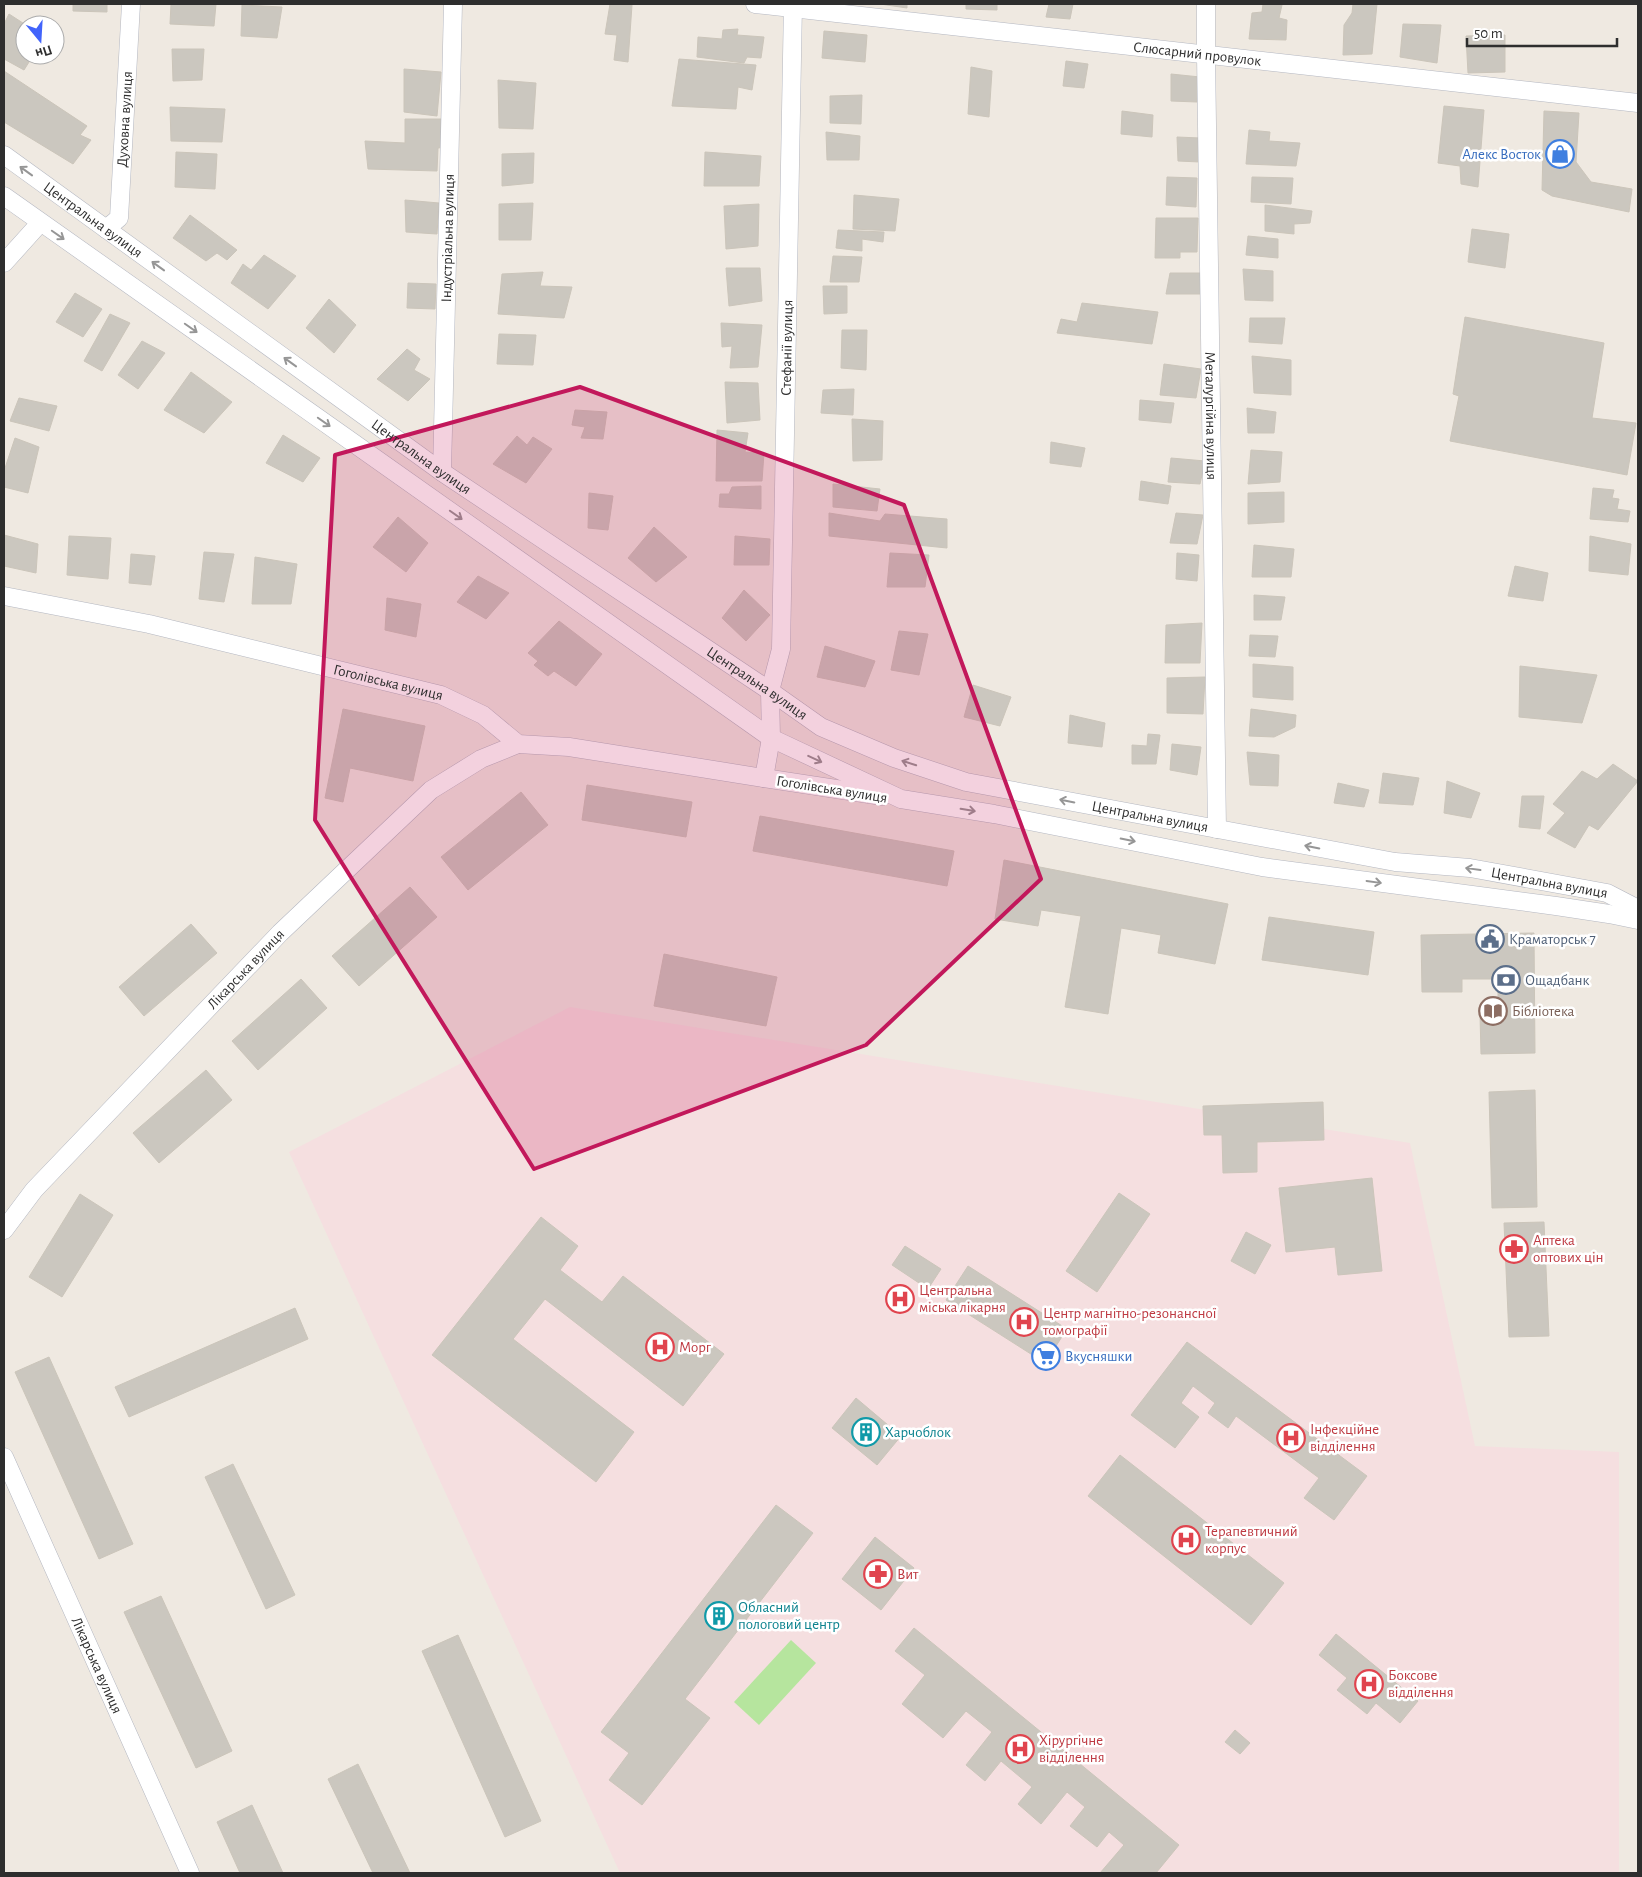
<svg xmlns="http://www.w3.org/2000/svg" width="1642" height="1877" font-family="'Alegreya Sans',sans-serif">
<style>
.medical{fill:#f5dfe0}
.green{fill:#b6e59e}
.building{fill:#cbc7bf;stroke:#cbc5ba}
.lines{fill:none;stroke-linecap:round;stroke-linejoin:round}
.minor-casing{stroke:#b4b7c1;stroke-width:19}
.minor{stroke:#fff;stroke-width:18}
.oneway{stroke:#969696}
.marked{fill:#c2185b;fill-opacity:0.2;stroke:#c2185b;stroke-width:4;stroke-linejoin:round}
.labels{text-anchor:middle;stroke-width:5;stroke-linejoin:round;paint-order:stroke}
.street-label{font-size:15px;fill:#2e2e2e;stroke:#fff}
.shop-label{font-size:15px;fill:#366cbe;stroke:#fff;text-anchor:end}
.service-label{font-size:15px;fill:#4e5e75;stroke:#fff;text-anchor:start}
.education-label{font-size:15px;fill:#785e54;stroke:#fff;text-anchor:start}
.health-label{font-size:15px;fill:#be3a42;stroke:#fff;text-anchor:start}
.culture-label{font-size:15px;fill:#0d838f;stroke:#fff;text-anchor:start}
</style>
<rect width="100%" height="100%" fill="#efe9e1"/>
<path class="medical" d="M570,1007L1410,1143L1475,1446L1619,1452V1873H620L289,1152Z"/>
<path class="green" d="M791,1640L816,1663L759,1725L734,1702Z"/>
<path class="building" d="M73,4H107V12L73,11Z
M171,4H216L214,26L170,24Z
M610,4L632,5L628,62L614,60L617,35L605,34Z
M880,4H907V8Z
M966,4H997V10L966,9Z
M1049,4H1073L1070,19L1046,17Z
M1263,4L1282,5L1279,18L1287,20L1286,40L1249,39L1252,13L1262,12Z
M1353,4H1377L1372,54L1343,55L1344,25L1352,13Z
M242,5L282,7L277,38L241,36Z
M9,14L26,25L25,54L23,57L29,62L24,70L4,59V24Z
M1403,24L1441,25L1437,63L1400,57Z
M738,29L737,35L764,37L761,58L747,57L744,63L697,57L698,37L722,39L723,30Z
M824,31L867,35L865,62L822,58Z
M1505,35V72L1468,73L1466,36Z
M172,49H204L202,80L173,81Z
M679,59L756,65L752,90L738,87L736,109L672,106Z
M1066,61L1088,64L1084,88L1063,86Z
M971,67L992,71L989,117L968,114Z
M404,69L441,72L437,116L404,112Z
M4,71L87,126L80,135L91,140L73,164L4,122Z
M1171,74L1200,77L1197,102L1171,101Z
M498,80L536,83L533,129L499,128Z
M862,95L861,124L830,123V96Z
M1444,106L1484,110L1478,187L1461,184L1460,166L1438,163Z
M170,107L225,109L222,142L171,141Z
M1122,111L1153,115L1152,137L1121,134Z
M1544,111L1579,113L1576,162L1591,182L1632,189L1629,212L1552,196L1542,190Z
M405,119H446L445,147L438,148L437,171L368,169L365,141L405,143Z
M1249,130L1270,132L1269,141L1300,143L1296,166L1246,164Z
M826,132L860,136L859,160H827Z
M1177,137L1200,138V162L1178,161Z
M176,152L217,154L215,189L175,187Z
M705,152L761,156L759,186H704Z
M534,153L533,183L502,186V154Z
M1167,177L1197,178L1196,207L1166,205Z
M1252,177L1293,178L1291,204L1251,202Z
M854,195L899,199L895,231L853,229Z
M405,200L439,203L437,234L406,232Z
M533,203L531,240H499V204Z
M759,204L758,246L726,249L724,206Z
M1265,205L1312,211L1310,223L1294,224V234L1265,231Z
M190,215L237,250L227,260L217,253L206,261L173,238Z
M1156,218H1198L1197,252H1180V258H1155Z
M1472,229L1509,234L1505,268L1468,262Z
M838,230L884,232L883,242L862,239V251L836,248Z
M1248,236L1278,239V258L1246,255Z
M264,255L296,276L268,309L231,283L243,264L251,270Z
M833,256L862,257L859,282H830Z
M726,268H760L762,301L729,306Z
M1243,269L1273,271V301L1245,300Z
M543,272L540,286L572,287L564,318L498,314L502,274Z
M1170,273H1203L1201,294H1166Z
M408,283L436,284L435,309L407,308Z
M823,286H847V313L824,314Z
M75,293L102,309L83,337L56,322Z
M329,299L356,325L334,353L306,328Z
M1082,303L1158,312L1152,344L1057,333L1061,319L1077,322Z
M110,314L130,323L102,371L84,361Z
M1465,317L1604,343L1592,418L1636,423L1627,475L1450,441L1459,396L1453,394Z
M1250,318H1285L1282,344L1249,342Z
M721,323L762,325L758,367L730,368L732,346L722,347Z
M842,330H867L866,370L841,368Z
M499,334L536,335L533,365L497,364Z
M142,341L165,353L138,389L118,375Z
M407,349L420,359L414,370L430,379L408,401L377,379Z
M1252,356L1291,360V395L1254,393Z
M1164,364L1201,369L1196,398L1160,395Z
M191,372L232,402L204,433L164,410Z
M725,382L758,383L760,420L727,423Z
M854,389L853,415L821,413L823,390Z
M19,398L57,406L49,431L10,421Z
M1140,400L1174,403L1171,423L1139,420Z
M1247,408L1276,412L1274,433H1248Z
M575,410L607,412L603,439L581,438L585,427L572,425Z
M852,419L883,421L882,460L853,461Z
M717,430L748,433L745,452L764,453L762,481H716Z
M283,435L320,458L303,482L266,463Z
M517,436L527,445L533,437L552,449L526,483L493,464Z
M15,438L39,447L28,493L4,487V471Z
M1051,442L1085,448L1081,467L1050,463Z
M1251,450L1282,452L1280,482L1248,484Z
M1171,458L1205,461L1200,484L1168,482Z
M1141,481L1171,486L1168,504L1139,500Z
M833,484L880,489L877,511L833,507Z
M761,486V509L719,507L720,494H729L732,487Z
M1593,488L1614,490L1612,498L1619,499L1617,509L1630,511L1628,522L1590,519Z
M1284,492V522L1248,524V493Z
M589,493L613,496L608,530L588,528Z
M829,513L880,521L885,514L947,519V548L829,536Z
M1176,513L1203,515L1197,544L1170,543Z
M398,517L428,543L406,572L373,547Z
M654,527L687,557L656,582L628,558Z
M4,535L38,544L36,573L4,566Z
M69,536L111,538L108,579L67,575Z
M735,536L770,539L769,565H734Z
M1590,536L1631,544L1628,575L1589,571Z
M1254,545L1294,549L1291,577H1252Z
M204,552L234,554L224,602L199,599Z
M890,553L929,555L925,587H887Z
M1177,553L1199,555L1197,581L1176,579Z
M131,554L155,556L151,585L129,583Z
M255,557L297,564L291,604H252Z
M1515,566L1548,573L1543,601L1508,596Z
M478,576L509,593L486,619L457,602Z
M744,590L770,615L746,641L722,618Z
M1254,595L1285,597L1281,620H1254Z
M387,598L421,604L416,637L385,630Z
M559,621L602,654L576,686L554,671L548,676L534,665L538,661L528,653Z
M1202,623L1200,663H1165L1166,625Z
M899,631L928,634L919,675L891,670Z
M1250,635L1278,636L1275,657L1249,656Z
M825,646L875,661L865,687L817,677Z
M1253,664L1293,667V700L1253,697Z
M1520,666L1597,675L1582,723L1519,717Z
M1205,677L1203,714L1167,713V678Z
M973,685L1011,697L1000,726L964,717Z
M343,709L425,726L413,781L350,768L343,802L325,798Z
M1251,709L1296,715L1295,727L1274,737L1249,736Z
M1070,715L1105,723L1102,747L1068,743Z
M1148,734L1160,735L1156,764H1132V745L1147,746Z
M1172,744L1201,747L1197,775L1170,770Z
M1247,752L1279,755L1278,786L1250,785Z
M1613,764L1638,781L1598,830L1589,825L1575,848L1547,833L1565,813L1553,804L1582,771L1597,779Z
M1383,773L1419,778L1413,805L1379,803Z
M1447,781L1480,793L1471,818L1444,813Z
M1338,783L1369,790L1364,807L1334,803Z
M587,785L692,802L686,837L582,820Z
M521,792L548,825L468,890L441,857Z
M1522,796H1544L1540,829L1519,827Z
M760,816L954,851L947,886L753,851Z
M1004,860L1228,904L1215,964L1158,953L1161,935L1121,928L1108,1014L1065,1007L1081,916L1041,910L1038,926L995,919Z
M410,887L437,917L359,986L332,956Z
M1269,917L1374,932L1368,975L1262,960Z
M191,924L217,953L144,1016L119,987Z
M1534,933L1535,1053L1481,1054L1480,1015H1498V979H1462V992H1422L1421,935Z
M664,954L777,977L766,1026L654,1006Z
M301,979L327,1008L258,1070L232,1041Z
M206,1070L232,1100L159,1163L133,1133Z
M1535,1090L1537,1207L1492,1208L1489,1092Z
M1323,1102L1324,1140L1257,1142V1172L1223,1173L1222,1135H1204L1203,1106Z
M1372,1178L1382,1271L1338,1275L1335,1247L1286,1252L1279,1188Z
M1119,1193L1150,1214L1097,1292L1066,1271Z
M80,1194L113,1215L62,1297L29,1277Z
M541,1217L578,1246L560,1270L602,1302L623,1276L724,1354L683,1406L545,1299L513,1339L634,1432L596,1482L432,1355Z
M1544,1222L1549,1336L1509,1337L1504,1223Z
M1246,1232L1271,1245L1255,1274L1231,1261Z
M905,1246L941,1269L928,1289L892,1265Z
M968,1266L1067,1329L1045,1363L946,1300Z
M295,1308L308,1339L129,1417L115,1387Z
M1187,1342L1367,1476L1334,1520L1304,1498L1319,1478L1236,1416L1228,1428L1208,1413L1215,1403L1193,1386L1181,1403L1199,1417L1175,1448L1131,1415Z
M49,1357L133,1544L99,1559L15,1372Z
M856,1398L901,1436L877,1465L832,1428Z
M1120,1455L1284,1583L1251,1625L1088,1496Z
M233,1464L295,1595L266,1609L205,1477Z
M776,1505L813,1533L685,1699L710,1718L642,1805L609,1780L629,1753L601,1732Z
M875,1537L914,1568L881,1610L842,1579Z
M161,1596L232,1751L196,1768L124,1612Z
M914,1628L1179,1845L1156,1873H1100L1124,1845L1109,1832L1097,1847L1070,1826L1085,1807L1067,1792L1041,1824L1018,1804L1032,1787L1001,1761L985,1781L966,1765L992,1732L966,1711L943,1738L902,1704L925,1675L895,1651Z
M1336,1634L1418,1701L1400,1723L1376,1703L1367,1714L1337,1690L1347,1678L1319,1655Z
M458,1635L541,1821L505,1837L422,1651Z
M1235,1730L1250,1743L1240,1754L1225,1742Z
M358,1764L410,1873H373L328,1779Z
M252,1805L283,1873H240L217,1822Z"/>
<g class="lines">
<defs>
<g id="minor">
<path id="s1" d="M755,4L1638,103"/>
<path id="s2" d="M1206,4V55L1217,829"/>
<path id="s3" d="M4,155L442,472L770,691L821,727L894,758L966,782L1395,862L1470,868L1607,893L1638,909"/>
<path d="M4,196L771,738L901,799L994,814L1262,867L1556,906L1609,914L1638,920"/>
<path id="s4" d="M106,229L119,218L131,4"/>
<path d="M4,263L40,223"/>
<path id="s5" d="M442,472L453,4"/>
<path id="s6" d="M4,596L149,624L441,695L483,715L518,744L569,747L764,778L771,738L770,691L781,649L793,4"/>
<path d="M764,778L882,796"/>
<path id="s7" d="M4,1230L34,1190L280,933L431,790L481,759L518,744"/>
<path id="s8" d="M4,1457L190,1873"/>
</g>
</defs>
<use href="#minor" class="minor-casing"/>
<use href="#minor" class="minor"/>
</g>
<defs><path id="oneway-shaft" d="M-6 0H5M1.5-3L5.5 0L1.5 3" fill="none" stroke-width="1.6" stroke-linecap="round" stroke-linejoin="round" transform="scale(1.25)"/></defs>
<g class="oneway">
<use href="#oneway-shaft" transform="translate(26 171) rotate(-144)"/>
<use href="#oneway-shaft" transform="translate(58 235) rotate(35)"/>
<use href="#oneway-shaft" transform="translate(158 266) rotate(-144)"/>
<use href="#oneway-shaft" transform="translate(191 328) rotate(35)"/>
<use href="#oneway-shaft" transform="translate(290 362) rotate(-144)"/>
<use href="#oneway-shaft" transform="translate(324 422) rotate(35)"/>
<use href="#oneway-shaft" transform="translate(456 515) rotate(35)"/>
<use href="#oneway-shaft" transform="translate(815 759) rotate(25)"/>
<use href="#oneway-shaft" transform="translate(909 763) rotate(-162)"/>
<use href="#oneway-shaft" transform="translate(1067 801) rotate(-169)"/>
<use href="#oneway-shaft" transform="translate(968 810) rotate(9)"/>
<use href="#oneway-shaft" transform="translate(1128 840) rotate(11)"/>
<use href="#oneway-shaft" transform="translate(1312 847) rotate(-169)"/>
<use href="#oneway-shaft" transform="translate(1473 869) rotate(-172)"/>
<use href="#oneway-shaft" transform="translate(1374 882) rotate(8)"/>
</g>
<path class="marked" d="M580,387L904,505L1041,879L866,1045L534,1169L315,820L335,455Z"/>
<defs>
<symbol id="shop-ring" viewBox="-11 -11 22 22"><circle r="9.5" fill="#fff" stroke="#3f7fe0" stroke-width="1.5"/><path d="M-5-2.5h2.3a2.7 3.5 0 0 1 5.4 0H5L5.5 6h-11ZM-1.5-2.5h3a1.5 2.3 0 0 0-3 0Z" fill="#3f7fe0"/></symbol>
<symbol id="civic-ring" viewBox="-11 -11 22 22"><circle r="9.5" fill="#fff" stroke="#5c6f8a" stroke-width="1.5"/><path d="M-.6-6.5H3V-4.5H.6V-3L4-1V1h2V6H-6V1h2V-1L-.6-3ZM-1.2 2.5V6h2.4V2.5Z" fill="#5c6f8a"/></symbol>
<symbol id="bank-ring" viewBox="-11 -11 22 22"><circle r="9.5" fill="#fff" stroke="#5c6f8a" stroke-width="1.5"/><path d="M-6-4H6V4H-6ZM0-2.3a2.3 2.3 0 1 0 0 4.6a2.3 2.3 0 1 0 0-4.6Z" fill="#5c6f8a"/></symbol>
<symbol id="library-ring" viewBox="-11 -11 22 22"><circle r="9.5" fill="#fff" stroke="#8d6e63" stroke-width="1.5"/><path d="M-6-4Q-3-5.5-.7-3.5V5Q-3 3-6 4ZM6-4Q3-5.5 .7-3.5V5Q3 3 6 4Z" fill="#8d6e63"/></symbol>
<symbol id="pharmacy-ring" viewBox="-11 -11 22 22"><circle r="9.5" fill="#fff" stroke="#e0444e" stroke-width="1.5"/><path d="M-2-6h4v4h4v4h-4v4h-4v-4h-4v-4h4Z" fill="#e0444e"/></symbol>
<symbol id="hospital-ring" viewBox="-11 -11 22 22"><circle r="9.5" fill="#fff" stroke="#e0444e" stroke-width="1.5"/><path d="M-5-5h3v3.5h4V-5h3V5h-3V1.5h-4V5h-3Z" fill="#e0444e"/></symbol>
<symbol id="supermarket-ring" viewBox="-11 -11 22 22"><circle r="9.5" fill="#fff" stroke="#3f7fe0" stroke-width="1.5"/><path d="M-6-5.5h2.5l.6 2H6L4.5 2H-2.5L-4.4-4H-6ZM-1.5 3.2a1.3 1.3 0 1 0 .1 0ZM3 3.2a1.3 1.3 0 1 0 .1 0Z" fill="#3f7fe0"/></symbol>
<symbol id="building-ring" viewBox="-11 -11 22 22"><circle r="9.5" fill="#fff" stroke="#0f9aa8" stroke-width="1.5"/><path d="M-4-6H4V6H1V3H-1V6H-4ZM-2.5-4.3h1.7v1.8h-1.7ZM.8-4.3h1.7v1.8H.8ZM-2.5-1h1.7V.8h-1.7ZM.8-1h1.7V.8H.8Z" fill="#0f9aa8"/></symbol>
</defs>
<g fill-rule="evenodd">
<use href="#shop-ring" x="1544" y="138" width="32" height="32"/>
<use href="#civic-ring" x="1474" y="923" width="32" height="32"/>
<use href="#bank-ring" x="1490" y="964" width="32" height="32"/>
<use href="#library-ring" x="1477" y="995" width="32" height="32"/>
<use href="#pharmacy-ring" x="1498" y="1233" width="32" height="32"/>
<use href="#hospital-ring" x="884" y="1283" width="32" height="32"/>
<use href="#hospital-ring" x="1008" y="1306" width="32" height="32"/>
<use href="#hospital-ring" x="644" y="1331" width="32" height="32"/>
<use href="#supermarket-ring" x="1030" y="1340" width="32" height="32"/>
<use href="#building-ring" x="850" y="1416" width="32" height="32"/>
<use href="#hospital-ring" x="1275" y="1422" width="32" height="32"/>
<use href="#hospital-ring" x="1170" y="1524" width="32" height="32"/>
<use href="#pharmacy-ring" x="862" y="1558" width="32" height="32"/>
<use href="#building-ring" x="703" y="1600" width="32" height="32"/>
<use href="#hospital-ring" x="1353" y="1668" width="32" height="32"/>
<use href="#hospital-ring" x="1004" y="1733" width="32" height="32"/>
</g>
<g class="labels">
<g class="street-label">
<text dy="5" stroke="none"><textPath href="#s1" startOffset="445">Слюсарний провулок</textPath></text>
<text dy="5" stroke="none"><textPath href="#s4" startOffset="116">Духовна вулиця</textPath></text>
<text dy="5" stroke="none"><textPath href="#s3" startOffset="110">Центральна вулиця</textPath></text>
<text dy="5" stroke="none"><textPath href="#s5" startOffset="234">Індустріальна вулиця</textPath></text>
<text dy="5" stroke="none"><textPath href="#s6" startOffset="1221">Стефанії вулиця</textPath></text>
<text dy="5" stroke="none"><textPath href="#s2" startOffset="412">Металургійна вулиця</textPath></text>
<text dy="5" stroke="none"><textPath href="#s3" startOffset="515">Центральна вулиця</textPath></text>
<text dy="5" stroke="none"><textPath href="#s6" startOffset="394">Гоголівська вулиця</textPath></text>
<text dy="5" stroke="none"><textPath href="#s3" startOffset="920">Центральна вулиця</textPath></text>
<text transform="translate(832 789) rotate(9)" y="5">Гоголівська вулиця</text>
<text dy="5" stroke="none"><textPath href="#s3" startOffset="1340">Центральна вулиця</textPath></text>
<text dy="5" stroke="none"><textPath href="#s3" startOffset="1745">Центральна вулиця</textPath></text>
<text dy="5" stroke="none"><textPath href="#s7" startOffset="356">Лікарська вулиця</textPath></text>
<text dy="5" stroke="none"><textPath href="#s8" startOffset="228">Лікарська вулиця</textPath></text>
</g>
<g class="shop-label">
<text x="1541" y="159">Алекс Восток</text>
<text x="1065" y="1361" text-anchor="start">Вкусняшки</text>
</g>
<g class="service-label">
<text x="1509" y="944">Краматорськ 7</text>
<text x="1525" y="985">Ощадбанк</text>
</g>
<g class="education-label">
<text x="1512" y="1016">Бібліотека</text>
</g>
<g class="health-label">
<text x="1533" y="1245">Аптека<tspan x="1533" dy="17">оптових цін</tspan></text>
<text x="919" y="1295">Центральна<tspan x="919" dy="17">міська лікарня</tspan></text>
<text x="1043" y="1318">Центр магнітно-резонансної<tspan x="1043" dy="17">томографії</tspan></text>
<text x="679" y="1352">Морг</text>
<text x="1310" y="1434">Інфекційне<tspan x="1310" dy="17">відділення</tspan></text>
<text x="1205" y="1536">Терапевтичний<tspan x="1205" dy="17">корпус</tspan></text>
<text x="897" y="1579">Вит</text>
<text x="1388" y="1680">Боксове<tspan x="1388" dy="17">відділення</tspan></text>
<text x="1039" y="1745">Хірургічне<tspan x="1039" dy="17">відділення</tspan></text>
</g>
<g class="culture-label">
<text x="885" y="1437">Харчоблок</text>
<text x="738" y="1612">Обласний<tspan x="738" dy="17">пологовий центр</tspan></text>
</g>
</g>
<rect width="1642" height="1877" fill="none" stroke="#2e2e2e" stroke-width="10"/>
<g transform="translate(40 40) rotate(162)"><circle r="24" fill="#ffffff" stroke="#ababab"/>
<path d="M0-4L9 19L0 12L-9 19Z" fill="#4264fb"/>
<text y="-8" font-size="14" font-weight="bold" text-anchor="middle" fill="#2e2e2e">Пн</text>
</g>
<path d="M1467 38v8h150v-8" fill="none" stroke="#2e2e2e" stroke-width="2.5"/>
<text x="1474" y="38" font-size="15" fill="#2e2e2e" stroke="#ffffff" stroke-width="4" paint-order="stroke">50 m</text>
</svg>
